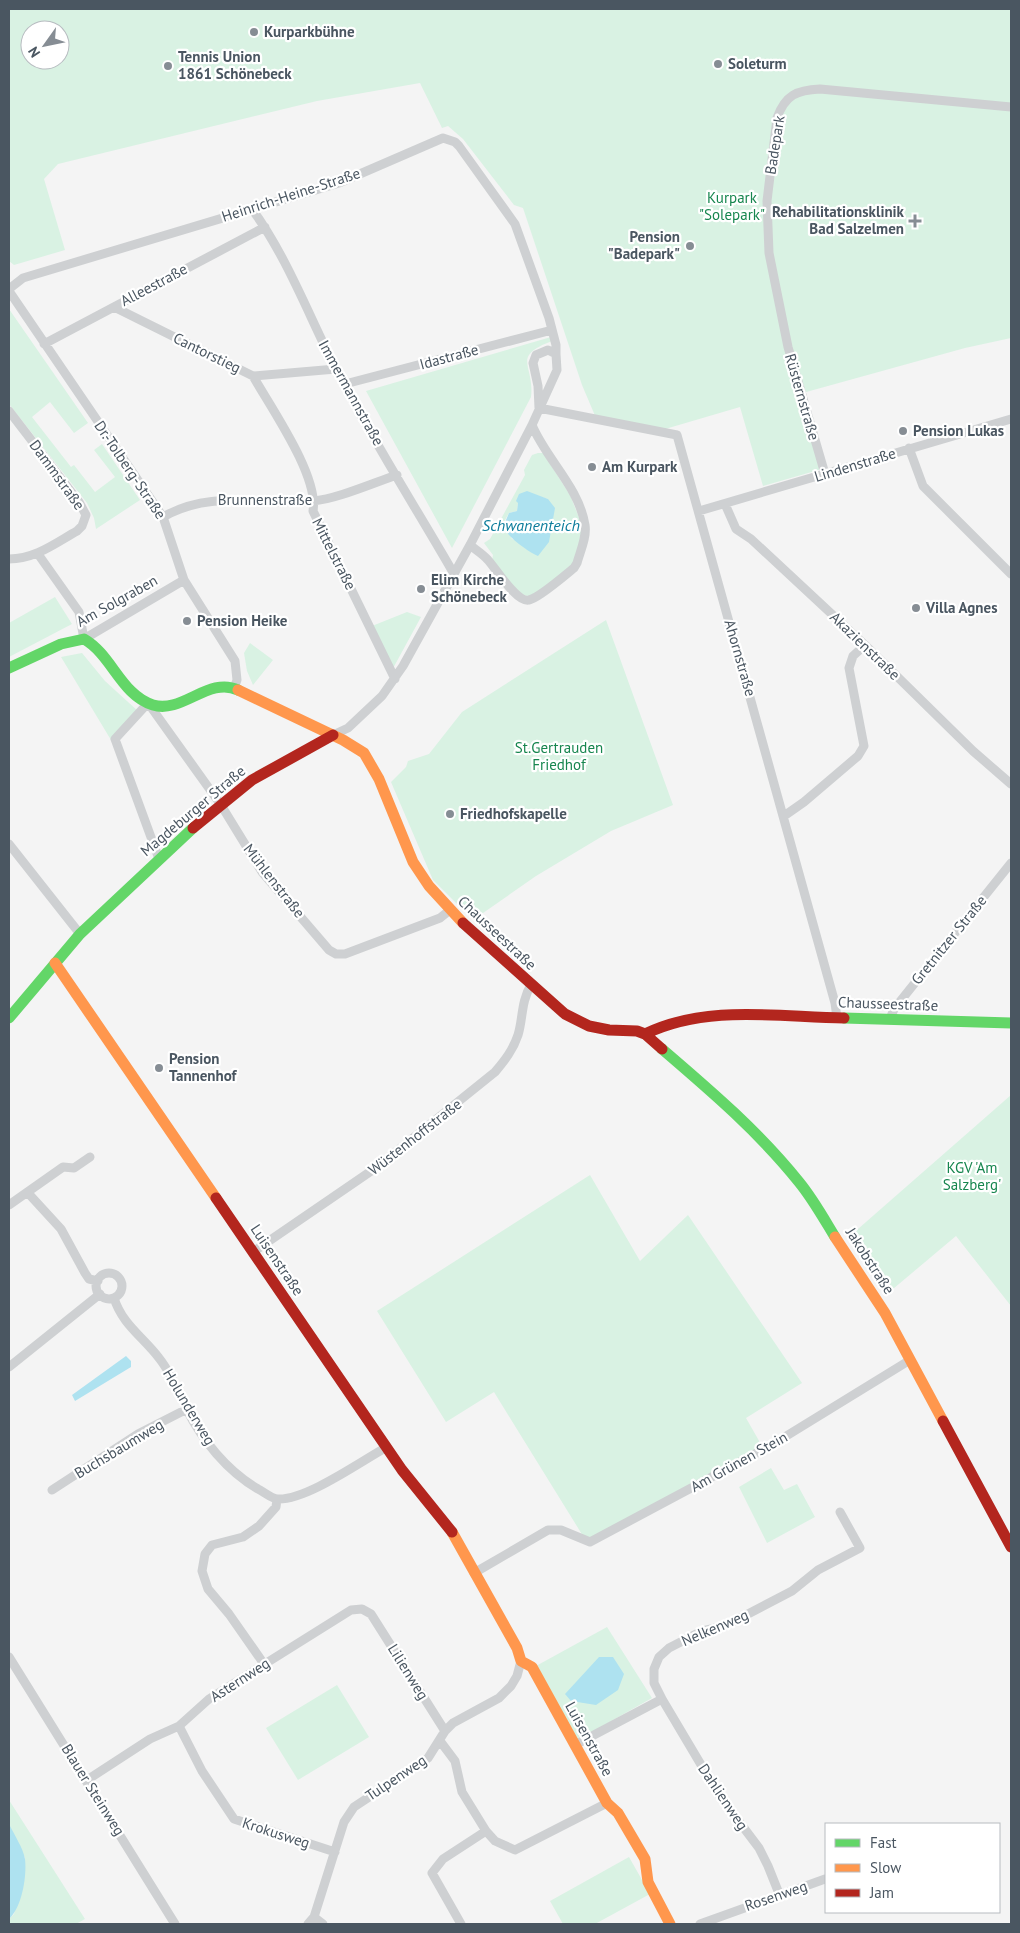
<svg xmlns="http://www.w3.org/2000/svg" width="1020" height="1933" font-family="'PT Sans',sans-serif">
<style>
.green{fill:#d9f2e3;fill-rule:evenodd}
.water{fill:#aee2f0}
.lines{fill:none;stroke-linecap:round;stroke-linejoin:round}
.street{stroke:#ced0d2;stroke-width:9}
.fast{stroke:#63d668;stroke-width:11}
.slow{stroke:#ff974d;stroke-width:11}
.jam{stroke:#b3261e;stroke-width:11}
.poi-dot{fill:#868d94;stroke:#fff;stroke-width:2}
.labels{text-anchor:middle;stroke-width:4.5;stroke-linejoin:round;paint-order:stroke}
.poi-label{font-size:15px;font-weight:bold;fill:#4a5661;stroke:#fff;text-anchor:start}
.street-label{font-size:15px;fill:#4a5661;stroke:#fff}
.park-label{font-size:15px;fill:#17864f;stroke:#fff}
.water-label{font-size:16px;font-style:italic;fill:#0c7c9b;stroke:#fff}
</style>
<rect width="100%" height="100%" fill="#f4f4f4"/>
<path class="green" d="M9,9H1011V338L965,348L799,394L822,469L763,486L740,407L655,432L596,418L582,385L523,208L514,205L463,139L448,126L442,128L420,83L317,101L58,164L44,179L65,250L14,265L9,261ZM30,30H60V60H30Z
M9,309L88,423L74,433L50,402L32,417L71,467L74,465L95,492L115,477L94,450L102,444L140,500L96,529L94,518L87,503L9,404Z
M551,337L552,341C510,357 535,365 531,397L452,548L366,391Z
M538,453H543L570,495L582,525L580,542L572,566L532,597L519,594L492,561L493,555L484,543L490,539L525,475L524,470L532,455ZM532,494L548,499L551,531L526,549L519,541L512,539L504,522L509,513L517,511L518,503Z
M55,597L72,624L9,657V623Z
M407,612L421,617L391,672L372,626Z
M606,620L673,805L611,831L536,876L473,920L433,880L391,782L406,767L408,761L429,754L462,712Z
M250,643L273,660L253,685L247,671L244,653Z
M82,653L105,681L139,712L111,740L61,657Z
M1011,1095V1306L956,1236L887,1294L850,1236Z
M590,1175L640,1261L688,1215L802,1383L746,1418L762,1446L590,1538L583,1536L494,1392L446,1422L377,1311Z
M771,1468L784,1490L797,1484L815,1517L767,1543L739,1487Z
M607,1627L652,1698L576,1741L536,1666Z
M337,1685L369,1737L298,1780L266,1728Z
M9,1800L85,1919L76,1924H9V1919L14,1914L24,1881L25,1858L9,1827Z
M629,1857L650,1894L595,1924H563L550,1901Z"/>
<path class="water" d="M527,491L548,499L555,508L549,542L538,556C528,552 507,536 503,527L509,513L517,511L518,503L516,501L519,494Z
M126,1356L131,1361V1367L75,1401L72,1395Z
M599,1657H613L624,1674L618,1690L596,1705L571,1701L565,1694Z
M10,1826C15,1836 23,1848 25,1859C27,1876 22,1907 9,1919Z"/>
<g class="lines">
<path class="street" d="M252,209C287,257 308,314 335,367C371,438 415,506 454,574
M9,289L23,278L339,183L443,138L455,142L459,146L515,224L549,318L556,345V354
M9,291L163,517L184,580L235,661L237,680L234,688
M114,307L253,376L336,369
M44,344L265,227
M253,376C271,408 319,476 313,511L395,679
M345,384L552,330
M539,408L677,435L835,1003L837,1018
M9,411L79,502L86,515L82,526L77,531C54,544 35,559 9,559
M909,448L923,486L1011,574
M825,474L788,347L769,253L767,201L777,118C785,95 797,90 820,89L1011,107
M725,504L736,529L751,539L865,645L973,751L1011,784
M699,511L1011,419
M163,517C212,489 259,506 313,501C337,499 373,483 397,475
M470,545C476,550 483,554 488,560C496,569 517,603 529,600C539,598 564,576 574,568L577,563C580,552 587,537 585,525C579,487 546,459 532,425
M38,554L79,612L84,639L184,580
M333,735L348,728L382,696L403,666L470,545L532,425L557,370L556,354L548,350L536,355L533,363L538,386L539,408
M784,816L804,802L858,756L864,746L849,668L853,656L865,645
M9,844L80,934
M159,859L115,739L148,703L221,805L262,872L329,950L336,954H345L440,918L450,910
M890,1019L894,1009L1011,863
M28,1193L61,1229L85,1273L89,1279L98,1281
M9,1205L63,1167L74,1168L90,1157
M253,1252L377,1167L495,1072C505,1060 513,1050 518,1035C523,1019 521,1001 531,985
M96 1286a13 13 0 1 1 26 0a13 13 0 1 1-26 0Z
M114,1298C122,1324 143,1337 159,1358C171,1373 178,1391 186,1408C202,1440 227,1471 258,1489C264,1492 272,1499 278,1499C307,1500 361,1461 387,1447
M9,1367L100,1294
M52,1490L138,1434L187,1409
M474,1573L548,1530H561L590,1542L770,1446L910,1360
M9,1657L175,1924
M264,1664L229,1614L208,1589L202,1571L205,1554L212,1545L243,1537L259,1526L276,1507L277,1499
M662,1699L719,1795L759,1848L768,1866L780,1896
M179,1726L202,1771L234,1819L335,1852
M440,1741L455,1761L462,1792L486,1831
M575,1745L662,1699L654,1683V1669L659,1657L669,1648L702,1631L725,1626L792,1591L818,1570L860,1548L840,1512
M87,1780L150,1739L179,1726L209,1699L351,1610L362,1609L371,1614L445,1731
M314,1917L323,1924
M308,1924L314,1917L344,1822L354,1807L428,1758L445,1731L453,1723L499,1698L511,1686L517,1676L521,1661
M461,1924L432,1873L443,1859L486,1831L495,1841L515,1850L607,1803
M700,1924L825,1879"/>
<path class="fast" d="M9,668L61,644L84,639C112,655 121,695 153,705C182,714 209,676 238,690
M9,1018L80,934L193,828
M844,1018L1011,1023
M662,1049C711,1091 759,1132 799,1182C813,1199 824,1219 835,1237"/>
<path class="slow" d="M238,690L343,740L364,753L379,779L413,862L429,886L463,923
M55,963L216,1198
M835,1237L885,1313L943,1421
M452,1532L517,1648L521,1661L532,1667L607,1803L618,1813L645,1859L648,1882L670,1924"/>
<path class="jam" d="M193,828L252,780L333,735
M463,923L565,1014L589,1026L609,1030L637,1031L645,1034L662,1049
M645,1034C707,1004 778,1017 844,1018
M216,1198L402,1470L452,1532
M943,1421L1011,1547"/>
</g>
<g class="poi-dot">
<circle cx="254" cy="32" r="5"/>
<circle cx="718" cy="64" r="5"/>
<circle cx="168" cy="66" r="5"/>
<path d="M912.5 213.5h5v5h5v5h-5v5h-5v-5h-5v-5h5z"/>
<circle cx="690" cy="246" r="5"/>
<circle cx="903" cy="431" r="5"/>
<circle cx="592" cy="467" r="5"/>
<circle cx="421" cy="589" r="5"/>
<circle cx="916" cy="608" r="5"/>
<circle cx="187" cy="621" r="5"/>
<circle cx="450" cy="814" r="5"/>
<circle cx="159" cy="1068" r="5"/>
</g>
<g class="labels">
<g class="poi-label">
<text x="264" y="37">Kurparkbühne</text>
<text x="178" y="62">Tennis Union<tspan x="178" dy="17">1861 Schönebeck</tspan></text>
<text x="728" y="69">Soleturm</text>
<text x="904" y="217" text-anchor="end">Rehabilitationsklinik<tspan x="904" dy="17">Bad Salzelmen</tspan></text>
<text x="680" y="242" text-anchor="end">Pension<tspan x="680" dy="17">"Badepark"</tspan></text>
<text x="913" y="436">Pension Lukas</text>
<text x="602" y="472">Am Kurpark</text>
<text x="431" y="585">Elim Kirche<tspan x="431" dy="17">Schönebeck</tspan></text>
<text x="926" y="613">Villa Agnes</text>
<text x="197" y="626">Pension Heike</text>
<text x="460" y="819">Friedhofskapelle</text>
<text x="169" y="1064">Pension<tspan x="169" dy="17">Tannenhof</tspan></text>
</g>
<g class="street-label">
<text transform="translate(775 145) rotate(-81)" y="5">Badepark</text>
<text transform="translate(291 195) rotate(-18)" y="5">Heinrich-Heine-Straße</text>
<text transform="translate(154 285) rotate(-28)" y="5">Alleestraße</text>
<text transform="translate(207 353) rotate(26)" y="5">Cantorstieg</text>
<text transform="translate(449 357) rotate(-15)" y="5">Idastraße</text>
<text transform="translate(351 393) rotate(61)" y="5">Immermannstraße</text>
<text transform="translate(802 397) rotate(74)" y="5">Rüsternstraße</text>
<text transform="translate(855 465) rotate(-17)" y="5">Lindenstraße</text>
<text transform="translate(130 470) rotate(56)" y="5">Dr.-Tolberg-Straße</text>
<text transform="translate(57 475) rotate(54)" y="5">Dammstraße</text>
<text x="265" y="505">Brunnenstraße</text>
<text transform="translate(334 554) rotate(63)" y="5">Mittelstraße</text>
<text transform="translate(117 601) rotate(-29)" y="5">Am Solgraben</text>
<text transform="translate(865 646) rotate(44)" y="5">Akazienstraße</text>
<text transform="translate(740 658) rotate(74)" y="5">Ahornstraße</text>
<text transform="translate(193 811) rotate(-40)" y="5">Magdeburger Straße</text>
<text transform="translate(274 881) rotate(52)" y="5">Mühlenstraße</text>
<text transform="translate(497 933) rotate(43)" y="5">Chausseestraße</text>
<text transform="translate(949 940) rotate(-51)" y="5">Gretnitzer Straße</text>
<text transform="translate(888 1004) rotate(2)" y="5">Chausseestraße</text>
<text transform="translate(415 1137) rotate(-38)" y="5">Wüstenhoffstraße</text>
<text transform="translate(277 1260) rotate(56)" y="5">Luisenstraße</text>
<text transform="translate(870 1261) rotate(57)" y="5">Jakobstraße</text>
<text transform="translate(189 1407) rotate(59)" y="5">Holunderweg</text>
<text transform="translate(119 1449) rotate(-31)" y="5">Buchsbaumweg</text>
<text transform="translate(739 1462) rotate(-29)" y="5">Am Grünen Stein</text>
<text transform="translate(715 1628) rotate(-23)" y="5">Nelkenweg</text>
<text transform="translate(408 1672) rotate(58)" y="5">Lilienweg</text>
<text transform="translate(240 1680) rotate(-33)" y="5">Asternweg</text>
<text transform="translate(589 1739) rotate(61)" y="5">Luisenstraße</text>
<text transform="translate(396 1778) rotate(-34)" y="5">Tulpenweg</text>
<text transform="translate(93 1790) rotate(58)" y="5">Blauer Steinweg</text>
<text transform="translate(723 1797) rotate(56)" y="5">Dahlienweg</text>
<text transform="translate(276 1833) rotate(18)" y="5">Krokusweg</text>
<text transform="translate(776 1896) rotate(-19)" y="5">Rosenweg</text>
</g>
<g class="park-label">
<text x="732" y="203">Kurpark<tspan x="732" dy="17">"Solepark"</tspan></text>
<text x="559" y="753">St.Gertrauden<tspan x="559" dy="17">Friedhof</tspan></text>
<text x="972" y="1173">KGV 'Am<tspan x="972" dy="17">Salzberg'</tspan></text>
</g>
<g class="water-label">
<text x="531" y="531">Schwanenteich</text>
</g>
</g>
<rect width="1020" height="1933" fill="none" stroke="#4a5661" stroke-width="20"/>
<rect x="825" y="1823" width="175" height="90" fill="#ffffff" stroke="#b7bbc0"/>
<rect x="835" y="1839" width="25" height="8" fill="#63d668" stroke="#b7bbc0"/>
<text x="870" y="1848" font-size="15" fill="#4a5661">Fast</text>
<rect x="835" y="1864" width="25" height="8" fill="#ff974d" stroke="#b7bbc0"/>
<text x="870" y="1873" font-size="15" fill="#4a5661">Slow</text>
<rect x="835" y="1889" width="25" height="8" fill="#b3261e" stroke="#b7bbc0"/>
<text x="870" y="1898" font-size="15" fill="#4a5661">Jam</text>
<g transform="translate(45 45) rotate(237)"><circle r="24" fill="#ffffff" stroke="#b7bbc0"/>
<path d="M0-4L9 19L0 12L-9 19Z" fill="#868d94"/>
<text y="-8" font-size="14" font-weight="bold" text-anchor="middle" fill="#4a5661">N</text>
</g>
</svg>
